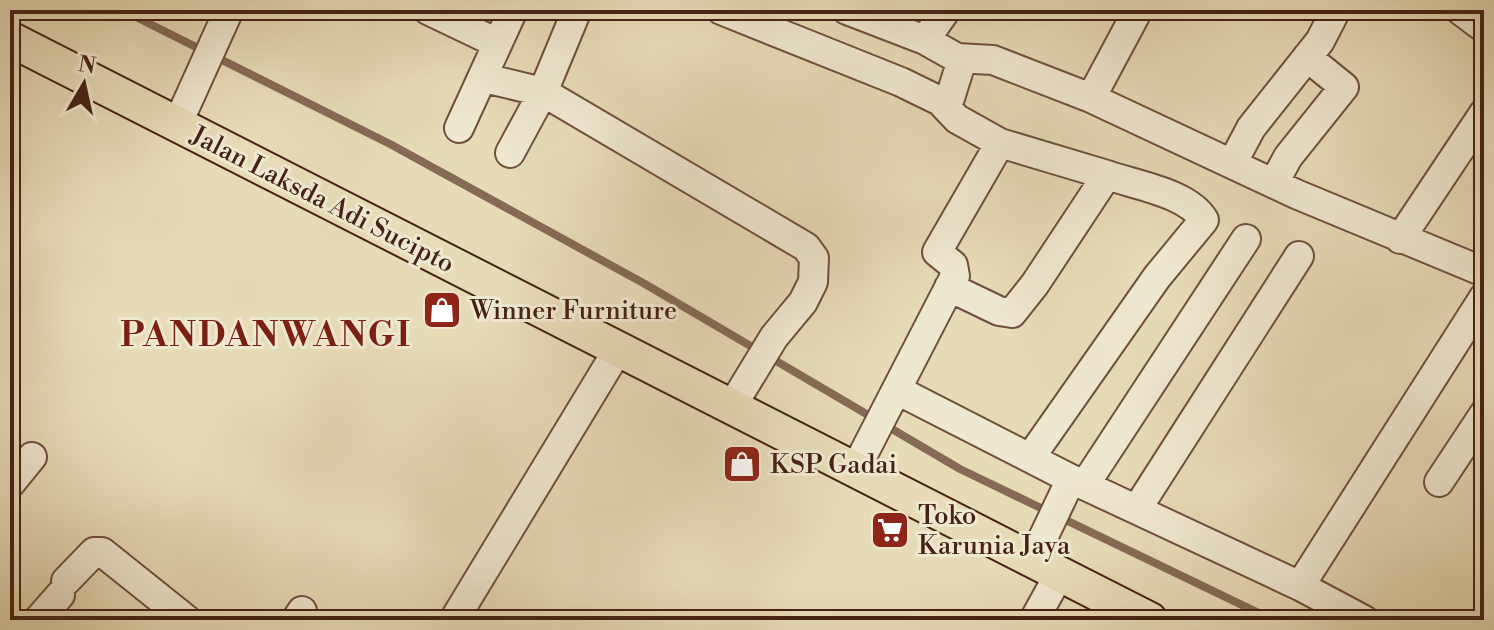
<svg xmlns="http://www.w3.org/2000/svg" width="1494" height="630" font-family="'Libre Bodoni',serif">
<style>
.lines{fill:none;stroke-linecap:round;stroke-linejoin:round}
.stream{stroke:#856b55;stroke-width:8}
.minor-casing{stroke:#6e503d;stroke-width:32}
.major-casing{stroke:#452214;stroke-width:38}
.minor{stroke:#efe8d0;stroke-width:28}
.major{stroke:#e7dbb7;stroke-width:34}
.labels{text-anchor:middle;stroke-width:6;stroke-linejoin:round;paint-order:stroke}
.street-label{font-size:26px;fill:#452214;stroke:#efe8d0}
.poi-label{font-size:26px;fill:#452214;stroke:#efe8d0;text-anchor:start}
.district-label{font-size:34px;font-weight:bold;letter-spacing:2px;fill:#7a1f14;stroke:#efe8d0}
</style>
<rect width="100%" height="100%" fill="#e7dbb7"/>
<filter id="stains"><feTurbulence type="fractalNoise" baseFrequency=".0025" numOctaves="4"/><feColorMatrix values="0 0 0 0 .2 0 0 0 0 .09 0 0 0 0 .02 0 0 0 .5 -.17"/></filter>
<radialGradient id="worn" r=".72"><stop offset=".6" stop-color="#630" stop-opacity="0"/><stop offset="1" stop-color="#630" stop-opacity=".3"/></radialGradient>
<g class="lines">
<path class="stream" d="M122,10L390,144L645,284L960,469L1273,620"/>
<defs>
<path id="minor" d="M428,10L497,43
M721,10L901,82L940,101L957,119L1000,143L1107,175
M847,10L925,40L957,58L993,60L1091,98L1296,194L1484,272
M1460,10L1484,28
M925,40L946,10
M484,78L543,92L806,247L814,258L813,282L803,302L774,337L732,406
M1091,98L1138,10
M940,101L950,98L960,66L957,58
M177,125L229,10
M459,128L513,10
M510,153L543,92L577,10
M1232,164L1251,128L1320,41L1336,10
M1274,183L1288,157L1344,87L1307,57
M1400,239L1484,113
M949,287L999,311L1012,313L1035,284L1107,175C1135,185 1188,193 1204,220L1157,277L1030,458
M897,390L1071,479L1300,586L1364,620
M854,472L955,276L953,265L937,252L1000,143
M1439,482L1484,414
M1086,483L1246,239
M10,484L32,457
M1137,509L1299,256
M1033,559L1071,479
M66,581L94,552H102L187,620
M1300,586L1484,297
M38,620L60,595
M296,620L302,611
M454,620L619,348
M1034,620L1060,573"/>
<path id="major" d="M10,39L1150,620"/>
</defs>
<use href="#minor" class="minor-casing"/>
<use href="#major" class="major-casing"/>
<use href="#minor" class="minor"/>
<use href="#major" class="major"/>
</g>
<defs>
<symbol id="shop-square" viewBox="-11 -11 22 22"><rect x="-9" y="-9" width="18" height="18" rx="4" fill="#8f2418" stroke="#efe8d0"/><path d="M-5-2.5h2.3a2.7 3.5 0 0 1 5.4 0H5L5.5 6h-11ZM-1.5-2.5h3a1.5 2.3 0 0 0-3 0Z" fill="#fff"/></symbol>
<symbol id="supermarket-square" viewBox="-11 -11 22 22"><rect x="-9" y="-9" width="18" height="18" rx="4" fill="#8f2418" stroke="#efe8d0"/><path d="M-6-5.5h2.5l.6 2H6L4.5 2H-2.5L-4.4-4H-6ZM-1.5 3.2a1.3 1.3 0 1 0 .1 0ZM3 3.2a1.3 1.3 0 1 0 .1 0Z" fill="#fff"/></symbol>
</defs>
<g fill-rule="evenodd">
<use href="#shop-square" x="420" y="288" width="44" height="44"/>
<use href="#shop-square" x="720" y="442" width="44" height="44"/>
<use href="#supermarket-square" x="868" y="508" width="44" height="44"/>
</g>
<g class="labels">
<g class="street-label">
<text transform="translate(323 199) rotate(27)" y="9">Jalan Laksda Adi Sucipto</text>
</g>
<g class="poi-label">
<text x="470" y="319">Winner Furniture</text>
<text x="770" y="473">KSP Gadai</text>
<text x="918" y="524">Toko<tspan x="918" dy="30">Karunia Jaya</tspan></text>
</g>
<g class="district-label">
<text x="266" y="346">PANDANWANGI</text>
</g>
</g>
<rect width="1494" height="630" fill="none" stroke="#e7dbb7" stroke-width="40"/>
<rect x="12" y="12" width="1470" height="606" fill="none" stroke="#452214" stroke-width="4"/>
<rect x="20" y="20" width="1454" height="590" fill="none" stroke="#452214" stroke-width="2"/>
<g transform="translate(84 84) rotate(9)" stroke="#efe8d0" stroke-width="6" paint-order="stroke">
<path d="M0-6L14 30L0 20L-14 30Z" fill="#452214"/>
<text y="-12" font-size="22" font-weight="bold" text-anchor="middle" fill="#452214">N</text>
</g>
<rect width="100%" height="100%" filter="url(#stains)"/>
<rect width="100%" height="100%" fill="url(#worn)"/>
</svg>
